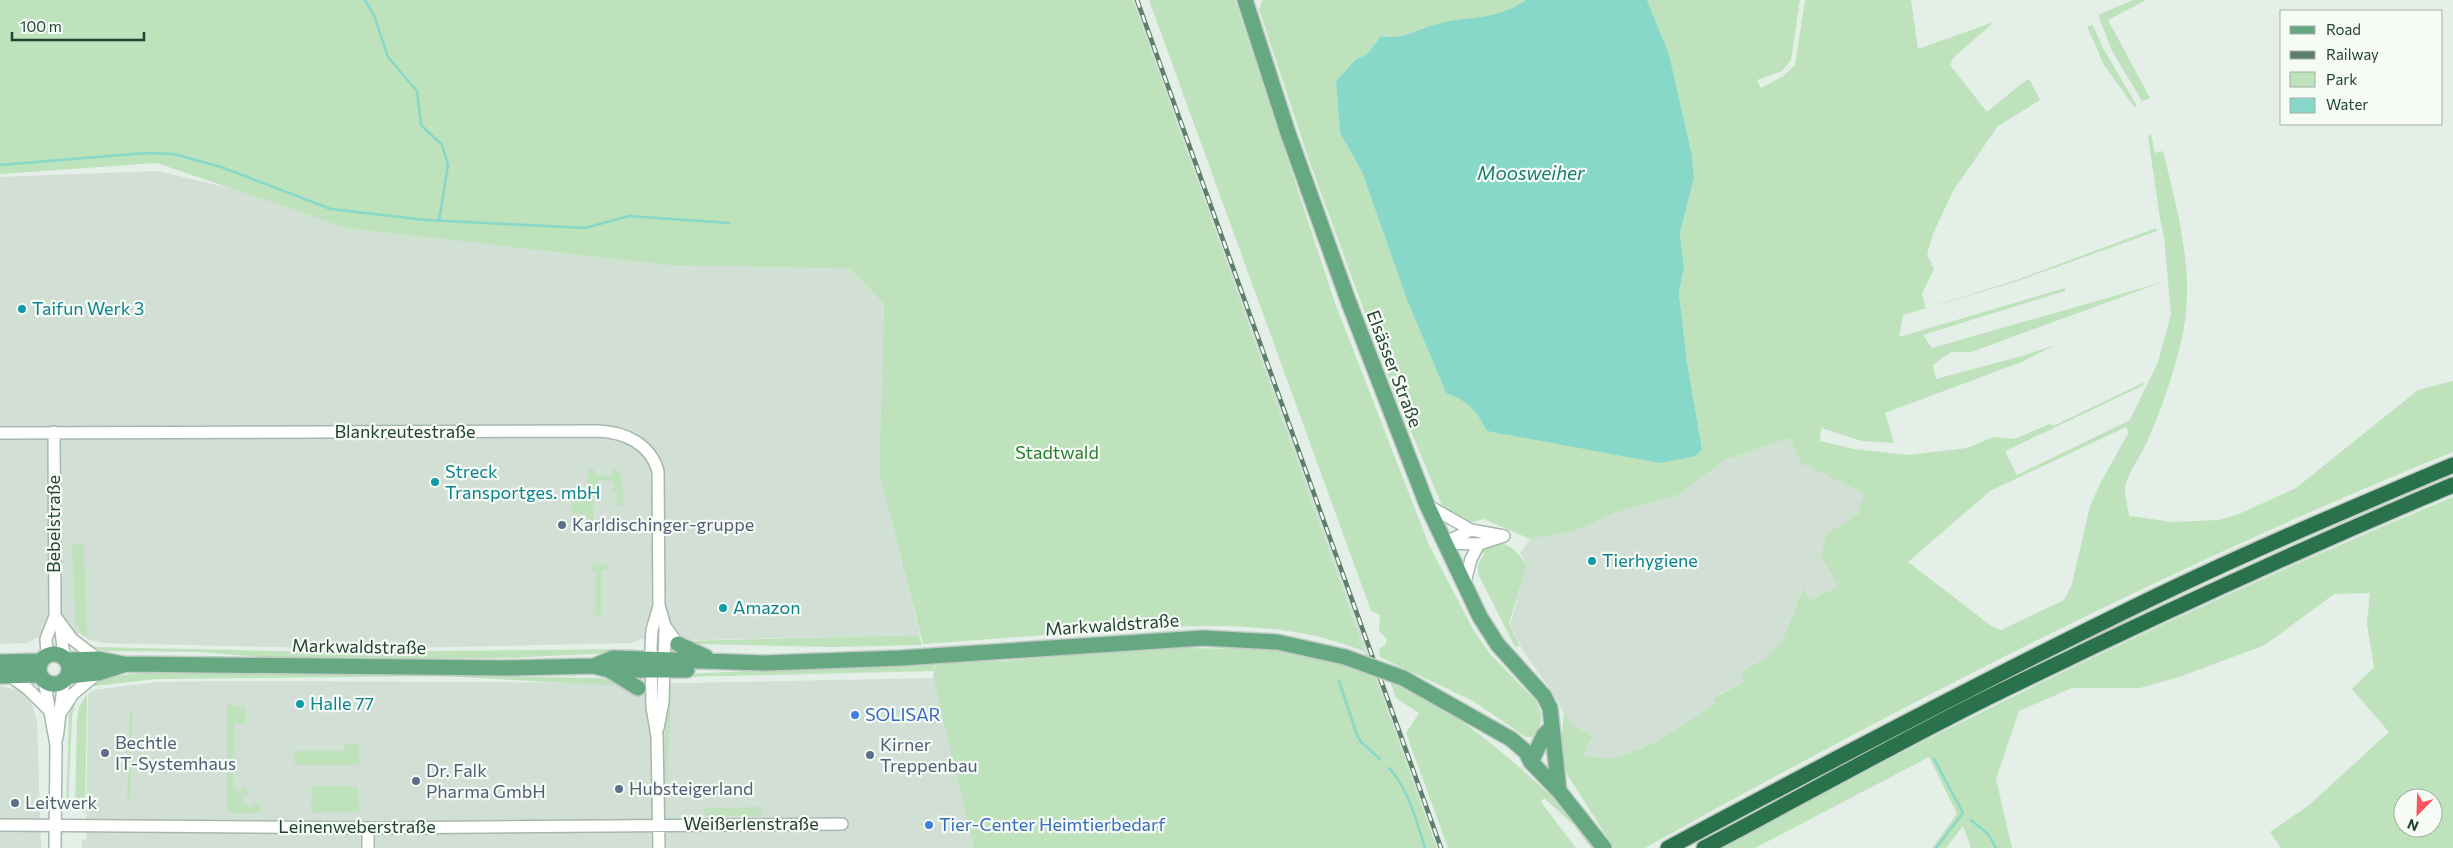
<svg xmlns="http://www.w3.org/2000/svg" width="2453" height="848" font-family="Commissioner,sans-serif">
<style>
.built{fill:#d2dfd5}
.green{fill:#bee2bc;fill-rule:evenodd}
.water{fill:#88d8ca}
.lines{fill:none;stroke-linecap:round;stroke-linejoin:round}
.stream{stroke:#88d8ca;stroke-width:2.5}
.minor-casing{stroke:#a6b8ac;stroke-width:14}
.major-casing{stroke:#c1cac5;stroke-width:18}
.highway-casing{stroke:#c1cac5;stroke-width:18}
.minor{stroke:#fff;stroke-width:11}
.major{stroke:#65a881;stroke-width:15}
.highway{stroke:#2a724b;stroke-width:15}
.rail-casing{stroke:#5c7e6a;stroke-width:4.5}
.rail{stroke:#f6fbf6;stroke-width:2.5;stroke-dasharray:8;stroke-linecap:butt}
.major-bridge-casing{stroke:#c1cac5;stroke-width:18;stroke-linecap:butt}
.major-bridge{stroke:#65a881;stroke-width:15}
.culture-dot{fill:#0f9aa8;stroke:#f6fbf6;stroke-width:2}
.service-dot{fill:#5c6f8a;stroke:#f6fbf6;stroke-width:2}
.shop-dot{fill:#3f7fe0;stroke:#f6fbf6;stroke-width:2}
.labels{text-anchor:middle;stroke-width:4.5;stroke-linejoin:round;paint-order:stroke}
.culture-label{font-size:18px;fill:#0d838f;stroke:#f6fbf6;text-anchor:start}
.street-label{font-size:18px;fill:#21432f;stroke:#f6fbf6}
.park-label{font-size:18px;fill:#277e2c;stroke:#f6fbf6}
.service-label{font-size:18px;fill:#4e5e75;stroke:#f6fbf6;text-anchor:start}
.shop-label{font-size:18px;fill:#366cbe;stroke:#f6fbf6;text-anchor:start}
.water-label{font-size:19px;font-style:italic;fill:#157f6e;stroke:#f6fbf6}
</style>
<rect width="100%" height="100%" fill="#e4efe7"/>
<path class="built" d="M1133,0H1140L1444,848H1438L1365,652Z
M157,171L234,189L346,228L666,265L849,269L884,303L879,473L920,635L702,640L641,639L631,643L355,649L101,643L88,639L81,633L39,637L27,643L0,644V177Z
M1790,438L1807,464L1865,494L1861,512L1826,534L1821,556L1838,587L1809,600L1802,589L1783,639L1765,658L1741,672L1744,682L1713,697L1715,704L1654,743L1642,748L1614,758L1583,756L1591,736L1574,726L1564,713L1553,693L1523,651L1510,624L1527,566L1520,553L1530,539L1575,531L1614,513L1678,495L1725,460Z
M933,678L974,848H82V840H86L88,693L94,690L157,682L228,681L687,683Z
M0,686L18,690L30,699L37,720L41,848H0Z"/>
<path class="green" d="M0,0H1133L1365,652C1282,616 1177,626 1089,632C1033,636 978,640 923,644L879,473L884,304L850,269L666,265L346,228L157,163L0,174Z
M1149,0H1235L1335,303L1429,545L1475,633L1491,655L1536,701L1541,713V720L1539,730L1534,737H1526L1473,701L1380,657L1379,649L1385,645L1387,640L1379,630L1380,615L1371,611Z
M1263,0H1526C1490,23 1469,14 1433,25C1413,31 1402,40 1381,36L1367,54L1355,60L1336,81L1340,133L1362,172L1407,300L1446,393C1469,402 1476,410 1487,431L1702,449L1687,362L1679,293L1684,268L1680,233L1694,178L1692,155L1669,54L1647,0H1800L1791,60L1782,71L1757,80L1761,88L1783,76L1795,65L1805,0H1911L1918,49L1994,22L1953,58L1950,65L1987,112L2021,84L2029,79L2040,100L1998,126L1953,191L1933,234L1927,254L1934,269L1922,294L1926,308L2011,282L2156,228L2157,231L2012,283L1903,315L1899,337L2065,288V291L1923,335L1932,348L2163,282L1971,352H1951L1933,365L1936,379L2022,356L2055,345L2024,361L1885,413L1894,443L1862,441L1821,428L1820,441L1854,449L1908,455L1967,448L1994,437L2014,439L2050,424L2053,426L2145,382L2144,385L2005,451L2017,475L2130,420L2158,362L2171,314L2164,237L2160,219L2148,136L2151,134L2155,153L2163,151C2178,213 2197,278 2181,342C2172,378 2161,412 2145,446C2139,458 2130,470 2126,483C2123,492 2128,507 2129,516L2173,522L2218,520L2239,514L2296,488L2418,390L2453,381V452C2175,564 1907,702 1645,848H1614L1563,768L1560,753L1564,713L1574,726L1592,736L1583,756L1614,758L1642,748L1654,743L1715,704L1713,698L1744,682L1741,672L1765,658L1783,639L1803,588L1809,600L1838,587L1821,556L1826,534L1861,512L1859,506L1865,494L1807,465L1803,466L1790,438L1725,460L1678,495L1614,513L1575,531L1530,539L1484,519L1468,523L1443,508L1391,384L1309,160L1259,9ZM2126,427L2129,432L2102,480L2090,506L2072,584L2064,600L2001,630L1990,625L1908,562L1990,491Z
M2133,0H2146L2108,20L2150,98L2142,101L2112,51L2098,15Z
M2093,25L2103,48L2137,106L2135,108L2104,65L2087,26Z
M589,468H593L597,476L614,475L613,468L620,472L624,497L622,506H617V491L610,490L614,488L613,481L598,480V488L600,491L593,490V524H589V519L585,514H572V504L576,503L575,492H579L584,501L586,499Z
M2453,497V848H2281L2270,832L2308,806L2389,732L2352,689L2374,667L2367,624L2370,593L2334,594L2265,645L2179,677L2140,688H2072L2019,711L1996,779L2012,848H1971L1963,826L1946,848H1932L1957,814L1929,757L1755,848H1722C1959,718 2204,600 2453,497ZM2403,798H2433V828H2403Z
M1498,543C1512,544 1519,554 1527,566L1509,623L1520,646L1515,647L1478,574V565L1484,554L1482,551L1489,545Z
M84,544L87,638L81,634L75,621L72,545Z
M597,564L609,565L610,569L601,570V616L589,614L596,613V570H592V567Z
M919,635L922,645L832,647L699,644L688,641Z
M88,644L97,647L321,652L635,649L632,652L506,658L295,660L201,652L106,651L89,647Z
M1171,648L1267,649L1342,663L1374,674L1437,848H974L933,678L934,671L684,677L683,674L935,663L934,670L937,663L1004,661Z
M436,670L484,676L598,678L617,680L623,686L442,676L156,679L94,686L88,689L86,686C120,667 209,671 250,671C312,670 374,670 436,670Z
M1390,681C1450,706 1501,750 1548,793L1550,791L1598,848H1591L1573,824L1544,798L1541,802L1576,848H1448L1406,733L1419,713L1396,698Z
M670,686L671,690L666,810C660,799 666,699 670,686Z
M87,694L85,813L75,808L77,718L79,707Z
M75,699L76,700L72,716L68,813L66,809L69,716Z
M227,705L245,706V724H234L233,787L238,792L246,787L248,794L243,797L242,802L251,808L257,802H260L261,813H227Z
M130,710H133L130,800L127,799Z
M345,744H359V765H297L294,762V751H344Z
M312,786L358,787L359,812L311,813Z
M762,807V816L704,815V808Z"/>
<path class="water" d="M1526,0H1647L1669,54L1692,155L1694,178L1680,233L1684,268L1679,293L1687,362L1702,449L1696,456L1660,463L1487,431C1476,410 1469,402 1446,393L1407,300L1362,172L1340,133L1336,81L1355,60L1367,54L1381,36C1402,40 1413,31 1433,25C1469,14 1490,23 1526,0Z"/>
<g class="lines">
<path class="stream" d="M365,0L374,15L388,57L417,91L421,125L442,145L448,165L439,221
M0,165L146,153L174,154L221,167L331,209L426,220L585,228L629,216L729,223
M1339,681L1357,735L1361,742L1380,759
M1934,759L1963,813L1936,848
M1389,768C1409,790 1416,820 1425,848
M1971,820L1988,834L1996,848"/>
<defs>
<path id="minor" d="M0,433L597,431C624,432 650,443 658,471L659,605L665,626L678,644
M1427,505L1471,530
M1444,543L1471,530L1504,536
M1444,543L1479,544L1504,536
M1464,586L1471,559L1479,544
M55,616L72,639L98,659
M60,623L64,656
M47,655L46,639L55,616L54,432
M10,676L28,689L48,709
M44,680L56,745L55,848
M62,711L73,694L98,673
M658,728L663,702L665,626
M57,738C60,719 60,699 65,680
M0,825L375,828L842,824
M368,828V848
M659,848L657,736L652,707L651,647L652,630L659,606"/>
<path id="major" d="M1245,0L1288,133L1349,303L1427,505L1480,617L1498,645L1544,696L1550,708L1559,791
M678,644L706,657
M39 669a15 15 0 1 1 30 0a15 15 0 1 1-30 0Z
M67,660L98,659L124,664L504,668L594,666L609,670H687
M0,662L41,661
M594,666L613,658L765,663L901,658L1203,638L1277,642L1345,657
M609,670L638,688
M0,676L40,675
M68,676L98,673L123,665
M1403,678L1511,739L1526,752L1531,762L1559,791L1604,848
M1531,762L1544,735L1551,728"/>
<path id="highway" d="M1668,848C1823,765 1978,683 2136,606C2240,555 2347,510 2453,465
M1704,848C1799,798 1893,745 1989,697C2142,622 2296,551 2453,485"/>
</defs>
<use href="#minor" class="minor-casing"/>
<use href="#major" class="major-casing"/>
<use href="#highway" class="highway-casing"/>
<use href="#minor" class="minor"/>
<use href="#major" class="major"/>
<use href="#highway" class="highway"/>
<defs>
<path id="rail" d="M1137,0L1441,848"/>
</defs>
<use href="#rail" class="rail-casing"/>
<use href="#rail" class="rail"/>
<defs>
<path id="major-bridge" d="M1345,657L1403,678"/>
</defs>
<use href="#major-bridge" class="major-bridge-casing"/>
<use href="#major-bridge" class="major-bridge"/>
</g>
<g class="culture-dot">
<circle cx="22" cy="309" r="5"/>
<circle cx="435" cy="482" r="5"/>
<circle cx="1592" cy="561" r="5"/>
<circle cx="723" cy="608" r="5"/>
<circle cx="300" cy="704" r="5"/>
</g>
<g class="service-dot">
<circle cx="562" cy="525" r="5"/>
<circle cx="105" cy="753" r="5"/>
<circle cx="870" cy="755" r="5"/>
<circle cx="416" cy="781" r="5"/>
<circle cx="619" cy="789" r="5"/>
<circle cx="15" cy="803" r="5"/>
</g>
<g class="shop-dot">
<circle cx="855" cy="715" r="5"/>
<circle cx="929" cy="825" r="5"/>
</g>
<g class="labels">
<g class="culture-label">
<text x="32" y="315">Taifun Werk 3</text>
<text x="445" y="478">Streck<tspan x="445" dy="21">Transportges. mbH</tspan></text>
<text x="1602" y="567">Tierhygiene</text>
<text x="733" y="614">Amazon</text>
<text x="310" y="710">Halle 77</text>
</g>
<g class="street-label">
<text transform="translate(1394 369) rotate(69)" y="6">Elsässer Straße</text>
<text x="405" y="438">Blankreutestraße</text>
<text transform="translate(54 524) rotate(-90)" y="6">Bebelstraße</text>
<text transform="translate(1112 625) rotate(-4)" y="6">Markwaldstraße</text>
<text transform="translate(359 647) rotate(1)" y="6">Markwaldstraße</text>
<text x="751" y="830">Weißerlenstraße</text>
<text x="357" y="833">Leinenweberstraße</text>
</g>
<g class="park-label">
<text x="1057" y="459">Stadtwald</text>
</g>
<g class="service-label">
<text x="572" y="531">Karldischinger-gruppe</text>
<text x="115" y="749">Bechtle<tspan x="115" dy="21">IT-Systemhaus</tspan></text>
<text x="880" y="751">Kirner<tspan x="880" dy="21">Treppenbau</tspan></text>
<text x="426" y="777">Dr. Falk<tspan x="426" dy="21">Pharma GmbH</tspan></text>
<text x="629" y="795">Hubsteigerland</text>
<text x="25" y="809">Leitwerk</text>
</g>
<g class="shop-label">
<text x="865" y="721">SOLISAR</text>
<text x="939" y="831">Tier-Center Heimtierbedarf</text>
</g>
<g class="water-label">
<text x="1531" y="180">Moosweiher</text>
</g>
</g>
<rect x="2280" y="10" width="162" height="115" fill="#f6fbf6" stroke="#a1b1a6"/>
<rect x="2290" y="26" width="25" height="8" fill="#65a881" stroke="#a1b1a6"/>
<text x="2326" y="35" font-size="15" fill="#21432f">Road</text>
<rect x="2290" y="51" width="25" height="8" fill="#5c7e6a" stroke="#a1b1a6"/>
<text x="2326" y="60" font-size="15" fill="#21432f">Railway</text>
<rect x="2290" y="72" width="25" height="15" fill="#bee2bc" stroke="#a1b1a6"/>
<text x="2326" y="85" font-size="15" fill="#21432f">Park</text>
<rect x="2290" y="98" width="25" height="15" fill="#88d8ca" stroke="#a1b1a6"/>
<text x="2326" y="110" font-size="15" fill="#21432f">Water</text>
<g transform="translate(2418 813) rotate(203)"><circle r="24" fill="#f6fbf6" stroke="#a1b1a6"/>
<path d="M0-4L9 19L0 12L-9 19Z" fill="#fe5362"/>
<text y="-8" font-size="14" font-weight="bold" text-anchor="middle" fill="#21432f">N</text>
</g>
<path d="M12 32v8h132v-8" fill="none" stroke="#21432f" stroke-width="2.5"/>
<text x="20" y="32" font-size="15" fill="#21432f" stroke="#f6fbf6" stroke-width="4" paint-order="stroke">100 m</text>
</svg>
